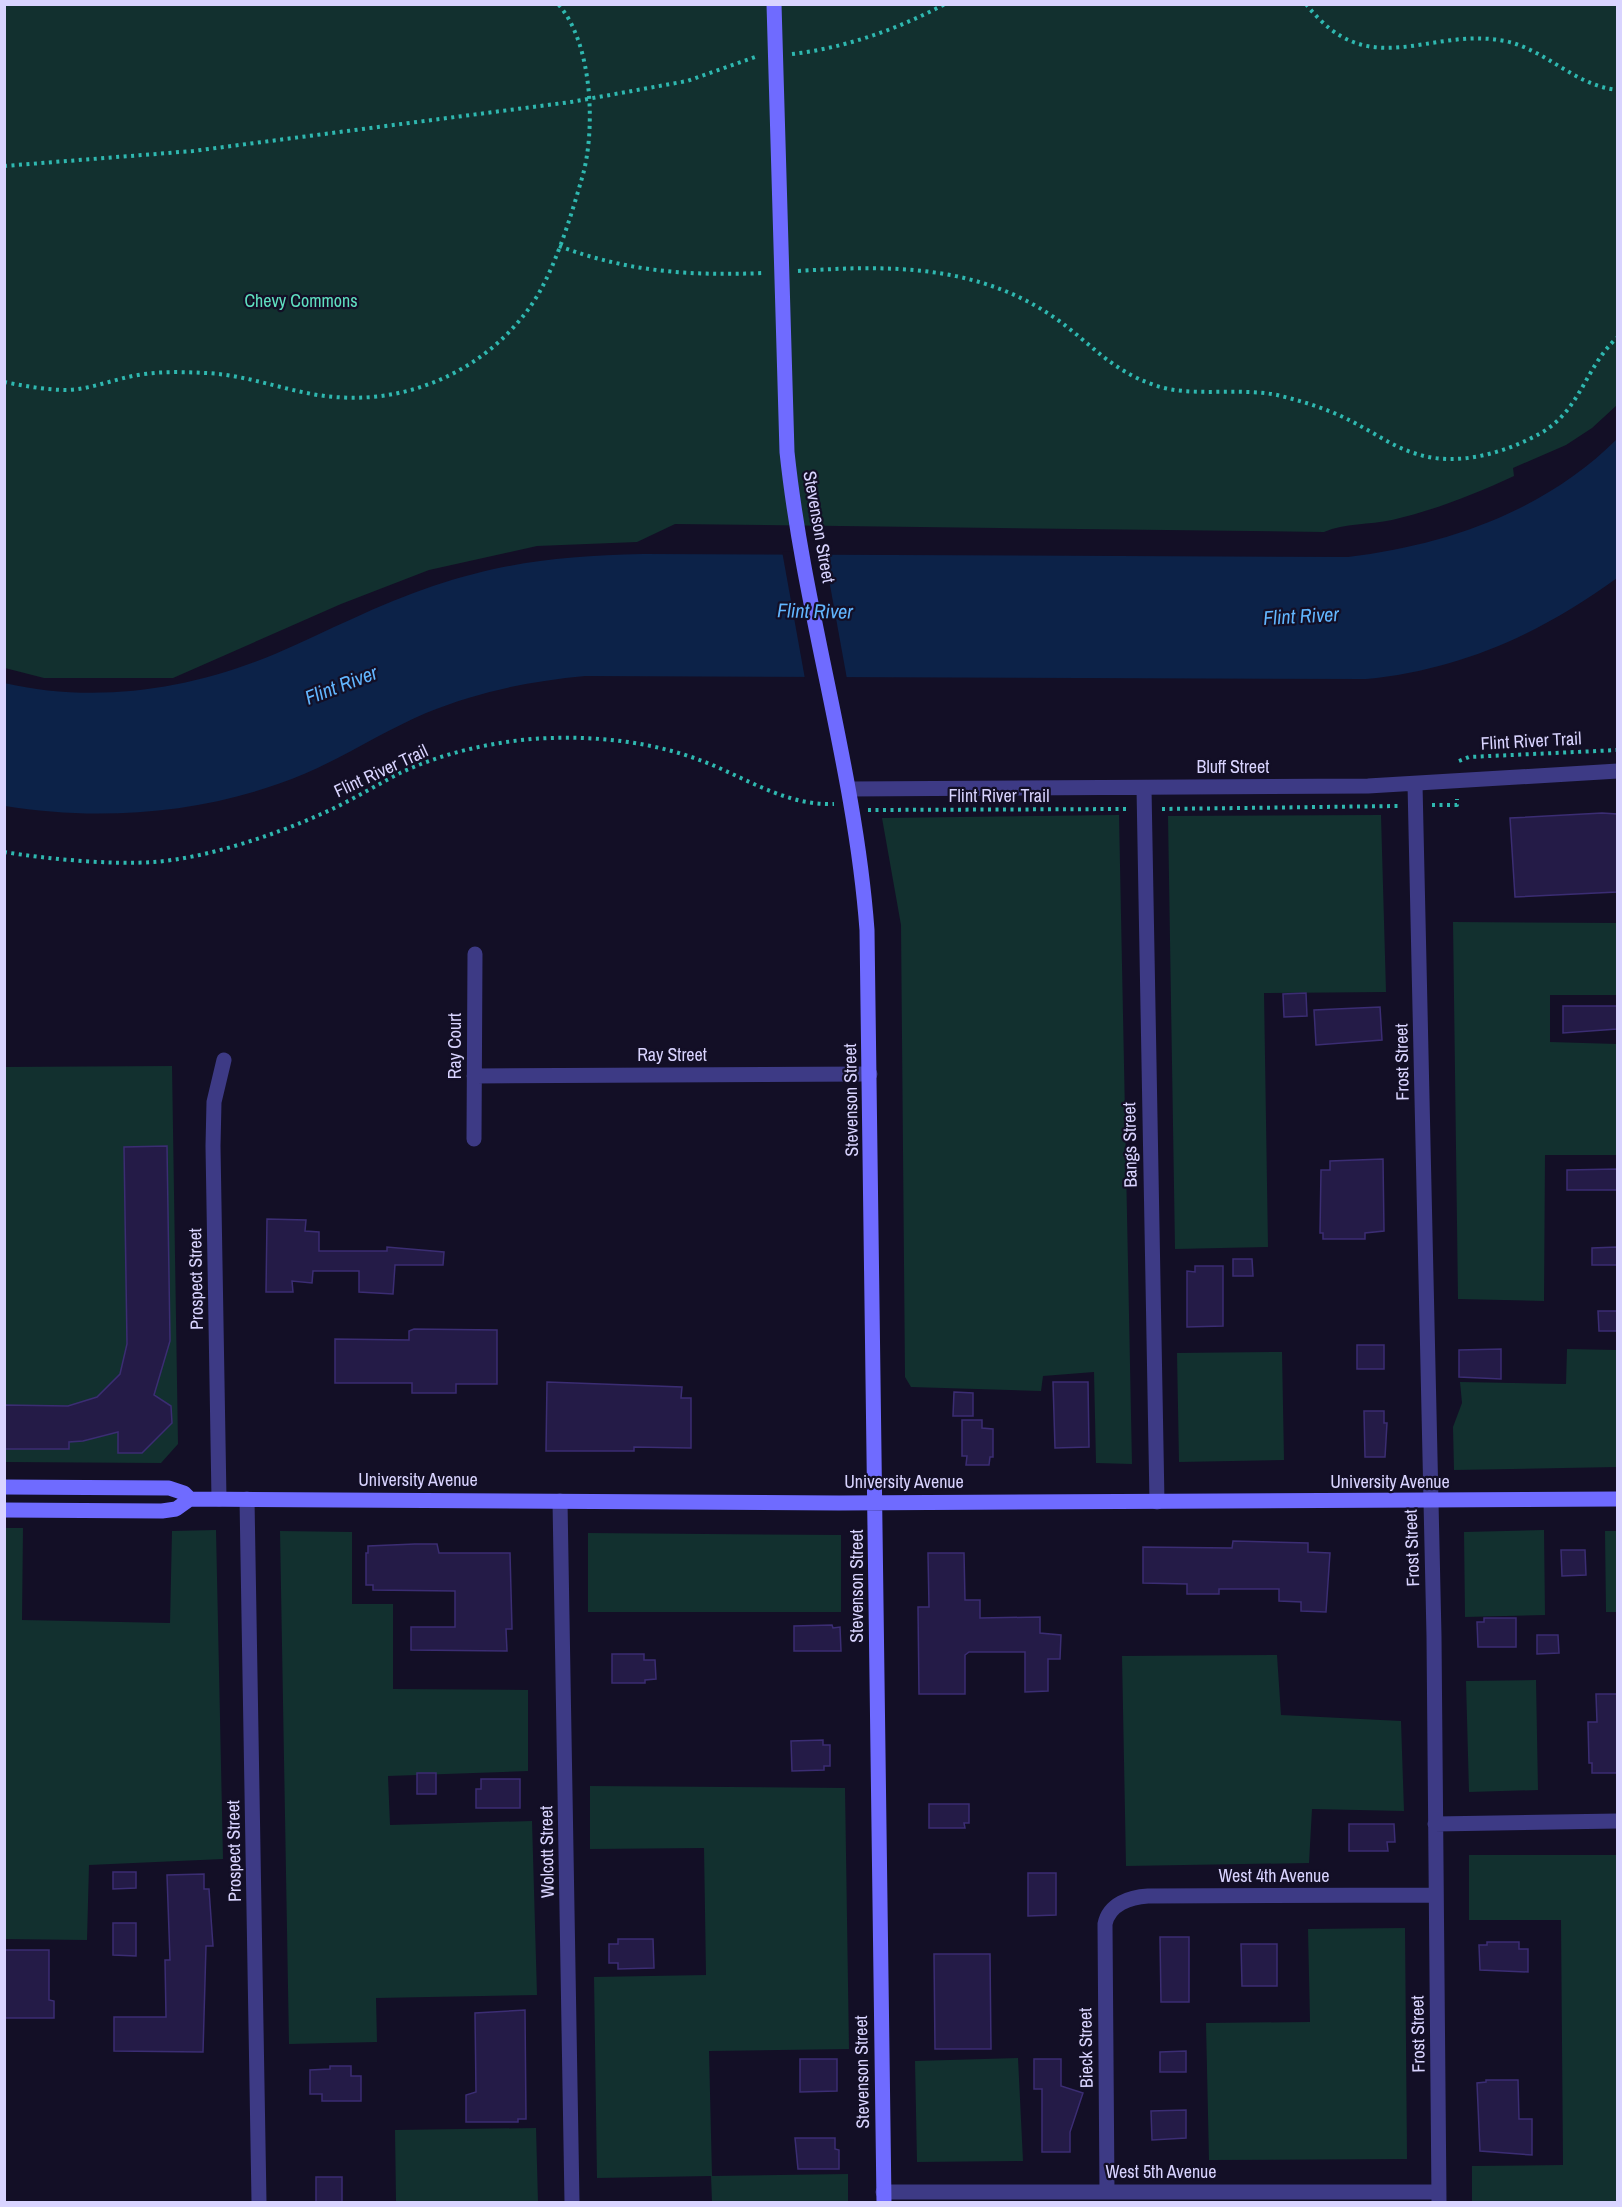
<svg xmlns="http://www.w3.org/2000/svg" width="1622" height="2207" font-family="'Archivo Narrow',sans-serif">
<style>
.green{fill:#12302f}
.water{fill:#0c2248}
.pier{fill:#130f26}
.building{fill:#241b47;stroke:#3b2d73;stroke-width:1.5}
.lines{fill:none;stroke-linecap:round;stroke-linejoin:round}
.path{stroke:#2fb8b0;stroke-width:4;stroke-dasharray:3 4.5;stroke-linecap:butt}
.street{stroke:#3d3a85;stroke-width:15}
.secondary{stroke:#6f6bff;stroke-width:15}
.labels{text-anchor:middle;stroke-width:4.5;stroke-linejoin:round;paint-order:stroke}
.park-label{font-size:18px;fill:#5fe0c0;stroke:#130f26}
.street-label{font-size:18px;fill:#d9d4ff;stroke:#130f26}
.water-label{font-size:20px;font-style:italic;fill:#62b6ff;stroke:#130f26}
</style>
<rect width="100%" height="100%" fill="#130f26"/>
<path class="green" d="M4,5H1617V405L1592,428L1566,445L1513,468L1514,476C1475,494 1435,510 1392,520C1369,525 1345,523 1324,532L675,524L637,542L537,546L429,570L341,604L173,678H44L5,668Z
M1119,815L1132,1464L1096,1463L1094,1372L1043,1376L1041,1391L911,1387L905,1377L901,925L882,818Z
M1381,815L1386,992L1264,993L1268,1247L1175,1249L1168,816Z
M1453,922L1617,923V995H1550V1042L1617,1044L1618,1155H1545L1544,1301L1458,1299Z
M172,1066L178,1444L161,1463L5,1462L4,1067Z
M1567,1349L1617,1350V1467L1454,1470L1453,1427L1462,1403L1460,1382L1566,1384Z
M1282,1352L1284,1460L1179,1462L1177,1353Z
M5,1528H23L22,1620L170,1623L172,1531L216,1530L223,1859L89,1865L87,1940L5,1939Z
M1544,1530L1545,1615L1465,1617L1464,1532Z
M280,1531L352,1532V1604H393V1689L528,1690V1771L388,1776L390,1825L532,1821L537,1995L376,1998L377,2042L289,2044Z
M1605,1531H1617V1612H1606Z
M588,1533L841,1535V1612H588Z
M1277,1655L1281,1715L1401,1721L1404,1811L1312,1809L1309,1863L1126,1866L1122,1656Z
M1536,1680L1538,1790L1469,1792L1466,1681Z
M590,1786L845,1788L849,2049L709,2051L712,2176L848,2174V2202H712L711,2176L597,2178L594,1977L706,1975L704,1848L590,1849Z
M1469,1855H1617V2202H1472V2166L1563,2165L1561,1920H1469Z
M1405,1928L1407,2159L1209,2160L1206,2023L1310,2022L1308,1929Z
M1018,2058L1023,2161L917,2162L915,2061Z
M536,2128L538,2202H316L396,2201L395,2130Z"/>
<path class="water" d="M1617,439V578C1542,633 1460,670 1366,679L585,676C530,681 477,692 426,713C384,731 346,756 304,774C211,813 103,822 5,806L4,683C95,704 190,690 275,654C328,631 379,604 433,586C509,561 564,556 643,554L1348,557C1447,545 1545,511 1617,439Z"/>
<path class="pier" d="M782,551L824,552L847,679H805Z"/>
<path class="building" d="M1602,813L1617,814V892L1515,897L1510,818Z
M1306,993L1307,1016L1284,1017L1283,994Z
M1563,1006H1617V1029L1563,1033Z
M1380,1007L1382,1040L1316,1045L1314,1010Z
M167,1146L170,1341L154,1395L171,1406L172,1423L142,1453H118V1432L83,1441L69,1442V1449H4V1405L68,1406L97,1397L120,1374L127,1344L124,1147Z
M1383,1159L1384,1231L1365,1233V1239H1323V1233H1320L1321,1170H1330V1161Z
M1617,1169V1190H1567V1170Z
M267,1219L306,1220L305,1231L319,1232V1251H387V1247L444,1252L443,1265H395L393,1294L359,1292V1271H313L312,1283L292,1281L293,1292H266Z
M1617,1247V1265H1592V1248Z
M1233,1259H1252L1253,1276H1233Z
M1195,1266H1223V1326L1187,1327V1271L1195,1272Z
M1598,1311H1617V1331H1599Z
M414,1329L497,1330V1384H456V1393H412V1383H335V1339L409,1340V1331Z
M1357,1345H1384V1369H1357Z
M1501,1349V1379L1459,1377V1350Z
M547,1382L682,1387L681,1398H691V1448L634,1447V1451H546Z
M1053,1382H1088L1089,1447L1055,1448Z
M954,1392L973,1393V1416H953Z
M1364,1411H1384V1423H1387L1385,1457H1365Z
M962,1420H982V1428L993,1429V1457H990L989,1465H966L967,1456H962Z
M1233,1541L1308,1543V1552L1330,1553L1326,1612L1301,1611V1602L1279,1601V1589H1219V1594H1187V1584L1143,1583V1547L1232,1548Z
M415,1544H437L439,1553H510L512,1629H506L507,1651L411,1650V1627H455V1591L373,1590V1585H366V1553H368V1546Z
M1561,1550H1585L1586,1575L1562,1576Z
M928,1553H964L965,1600H980V1618L1040,1617V1633L1061,1635L1060,1659H1048V1691L1025,1692V1652H969L965,1655V1694H919L918,1607H929Z
M1484,1618H1516V1647H1478L1477,1622H1484Z
M832,1625L833,1628L840,1627L841,1651H794V1626Z
M1537,1635H1558L1559,1653L1537,1654Z
M612,1654H644V1660H655L656,1679L645,1680V1683H612Z
M1596,1694H1617V1773H1592V1763H1589L1588,1722H1597Z
M823,1740V1745H830V1766H824V1770L792,1771L791,1741Z
M417,1773H436V1794H417Z
M481,1779H520V1808H476V1789H481Z
M929,1804H969V1823H964L965,1828H929Z
M1349,1824H1394L1395,1842H1387L1388,1851H1349Z
M113,1872H136V1888L113,1889Z
M1028,1873H1056V1915L1028,1916Z
M204,1874V1889H209L213,1946H206L203,2052L114,2051V2017H166L165,1960H170L167,1875Z
M113,1923H136V1956L113,1955Z
M1160,1937H1189V2002H1161Z
M618,1939H653L654,1968L618,1969V1963H609V1944H618Z
M1487,1942H1519V1949H1528V1972L1480,1970L1479,1945H1487Z
M1241,1944H1277V1986H1242Z
M4,1950H49V2000L54,2001V2018H4Z
M934,1954H990L991,2049H935Z
M525,2010L526,2119H518V2122H466V2095L476,2092L475,2013Z
M1186,2051V2072H1160V2052Z
M800,2059H837V2091L800,2092Z
M1034,2059H1061V2086L1083,2093L1070,2132V2152H1042V2089H1034Z
M330,2066H351V2076H361V2101H322V2094H310V2070L330,2069Z
M1486,2080H1518L1519,2119H1532V2155L1480,2151L1477,2083L1486,2082Z
M1186,2110V2138L1152,2140L1151,2111Z
M795,2138H835V2149L839,2150V2169H798Z
M316,2177H342V2202H316Z"/>
<g class="lines">
<path class="path" d="M1306,4C1369,85 1428,26 1505,41C1547,50 1575,86 1618,90
M792,54C845,48 898,29 945,4
M4,166L193,151L571,102L687,81L758,56
M559,246C628,272 690,276 764,273
M798,271C889,265 977,264 1055,318C1092,344 1109,369 1154,385C1190,398 1237,387 1277,395C1302,401 1328,409 1351,421C1373,432 1393,447 1417,454C1457,467 1505,453 1541,433C1582,409 1585,366 1618,337
M4,382C25,386 46,390 67,390C92,389 114,379 138,375C161,371 184,372 206,373C251,375 292,394 335,397C416,404 497,364 539,293C558,259 571,216 582,178C596,131 593,43 558,4
M1459,761L1469,757L1618,750
M1432,805H1457V799
M1162,809L1398,806
M868,810L1128,809
M4,852C48,859 110,865 154,862C206,858 272,836 319,815C347,803 373,787 400,773C440,754 487,743 532,739C586,735 645,740 697,759C742,775 784,806 834,804"/>
<path class="street" d="M1415,784L1434,1636L1439,2202
M1144,788L1157,1502
M849,789L1368,786L1618,771
M474,1076L870,1074
M474,1139L475,954
M219,1499L213,1146L214,1102L224,1060
M247,1499L259,2202
M560,1501L572,2202
M1435,1824L1618,1821
M883,2192H1439
M1107,2192L1105,1924C1109,1904 1130,1897 1148,1896L1436,1895"/>
<path class="secondary" d="M774,4L787,452C804,613 855,768 867,930L884,2202
M4,1487L169,1488L184,1493L190,1499
M4,1510L162,1511L176,1509L190,1499L839,1503L1618,1499"/>
</g>
<g class="labels">
<g class="park-label">
<text x="301" y="307">Chevy Commons</text>
</g>
<g class="street-label">
<text transform="translate(819 527) rotate(80)" y="6">Stevenson Street</text>
<text transform="translate(1531 741) rotate(-3)" y="6">Flint River Trail</text>
<text x="1233" y="773">Bluff Street</text>
<text transform="translate(381 771) rotate(-25)" y="6">Flint River Trail</text>
<text x="999" y="802">Flint River Trail</text>
<text transform="translate(455 1046) rotate(-90)" y="6">Ray Court</text>
<text x="672" y="1061">Ray Street</text>
<text transform="translate(1402 1062) rotate(-91)" y="6">Frost Street</text>
<text transform="translate(851 1100) rotate(-91)" y="6">Stevenson Street</text>
<text transform="translate(1130 1145) rotate(-91)" y="6">Bangs Street</text>
<text transform="translate(196 1279) rotate(-91)" y="6">Prospect Street</text>
<text x="418" y="1486">University Avenue</text>
<text x="904" y="1488">University Avenue</text>
<text x="1390" y="1488">University Avenue</text>
<text transform="translate(1412 1548) rotate(-92)" y="6">Frost Street</text>
<text transform="translate(857 1586) rotate(-90)" y="6">Stevenson Street</text>
<text transform="translate(234 1851) rotate(-91)" y="6">Prospect Street</text>
<text transform="translate(547 1852) rotate(-91)" y="6">Wolcott Street</text>
<text x="1274" y="1882">West 4th Avenue</text>
<text transform="translate(1418 2034) rotate(-91)" y="6">Frost Street</text>
<text transform="translate(1086 2048) rotate(-91)" y="6">Bieck Street</text>
<text transform="translate(862 2072) rotate(-91)" y="6">Stevenson Street</text>
<text x="1161" y="2178">West 5th Avenue</text>
</g>
<g class="water-label">
<text transform="translate(815 611) rotate(1)" y="7">Flint River</text>
<text transform="translate(1301 616) rotate(-3)" y="7">Flint River</text>
<text transform="translate(341 685) rotate(-21)" y="7">Flint River</text>
</g>
</g>
<rect width="1622" height="2207" fill="none" stroke="#d9d4ff" stroke-width="12"/>
</svg>
